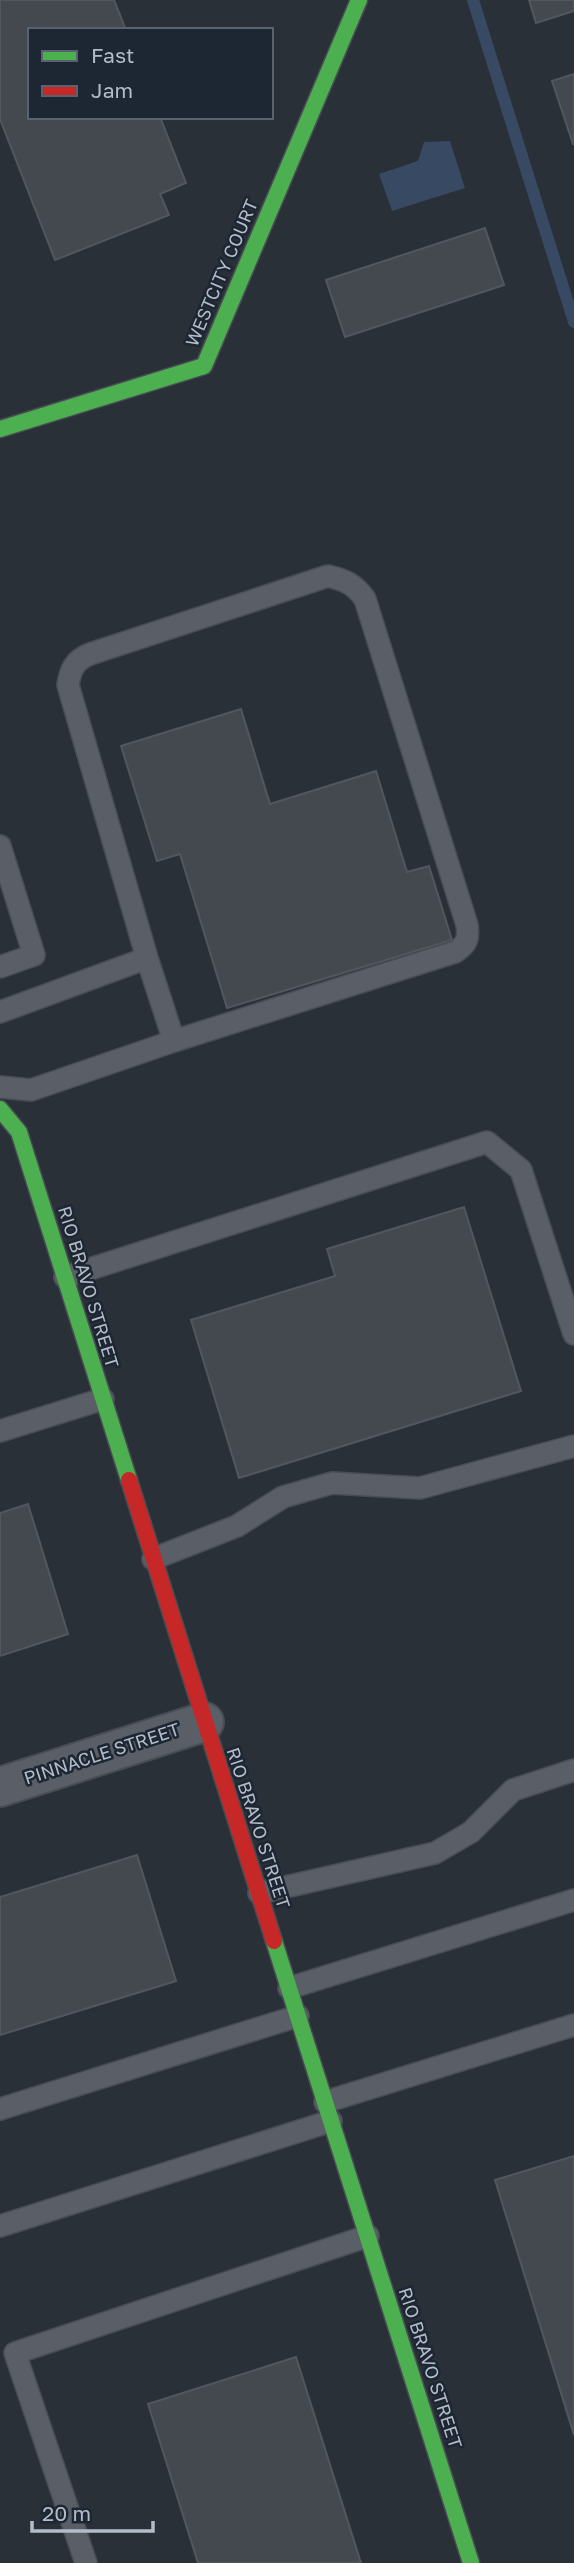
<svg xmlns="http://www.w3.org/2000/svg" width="574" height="2563" font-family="'Golos Text',sans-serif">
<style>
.water{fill:#384963}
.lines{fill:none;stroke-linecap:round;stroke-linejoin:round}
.stream{stroke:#384963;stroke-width:12}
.building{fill:#444950;stroke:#52575f;stroke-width:2}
.lane-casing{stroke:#484c53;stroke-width:24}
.street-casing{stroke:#484c53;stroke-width:42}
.fast-casing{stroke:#484c53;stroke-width:19}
.jam-casing{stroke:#484c53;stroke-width:19}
.lane{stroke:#5a5e66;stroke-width:21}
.street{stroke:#5a5e66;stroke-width:38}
.fast{stroke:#4caf50;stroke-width:16}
.jam{stroke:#c62828;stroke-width:16}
.labels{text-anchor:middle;stroke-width:5;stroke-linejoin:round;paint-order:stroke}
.street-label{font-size:18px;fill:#b4bcc9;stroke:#1d2633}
</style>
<rect width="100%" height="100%" fill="#2a3038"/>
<path class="water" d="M450,141L465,188L392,211L379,174L418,161L424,142Z"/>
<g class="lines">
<path class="stream" d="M473,0L574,322"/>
</g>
<path class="building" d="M0,0H114L126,30H30V117H160L186,183L160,194L169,215L55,260L0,119Z
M529,0H574V11L536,23Z
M574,74V144H573L552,81Z
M485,228L504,285L345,337L326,280Z
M241,709L270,804L376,771L407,872L429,866L452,940L227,1008L180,854L157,861L121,746Z
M464,1207L521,1391L239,1478L191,1320L335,1276L327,1249Z
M28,1504L68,1634L0,1656V1513Z
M137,1855L176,1981L0,2035V1897Z
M574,2156V2435L495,2180Z
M296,2357L361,2563H198L148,2404Z"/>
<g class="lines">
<defs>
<path id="lane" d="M0,846L34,955L0,967
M147,958L68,685C70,670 75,660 90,654L328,576C346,580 355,585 365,599L467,925C469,939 467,944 455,952L174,1041
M0,1012L147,958L174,1041L31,1090L0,1087
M65,1277L487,1142L521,1170L574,1334
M0,1431L103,1399
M153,1559L237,1526L283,1497L332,1483L420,1488L574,1446
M259,1893L435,1853L471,1832L513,1790L574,1770
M289,1988L574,1900
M325,2102L574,2025
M0,2109L298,2016
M0,2226L331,2121
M86,2563L15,2353L368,2236"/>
<path id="street" d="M0,1787L204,1722"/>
<path id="fast" d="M0,429L204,366L359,0
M0,1109L19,1132L129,1480
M274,1941L471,2563"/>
<path id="jam" d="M129,1480L274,1941"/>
</defs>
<use href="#lane" class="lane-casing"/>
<use href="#street" class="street-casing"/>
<use href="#fast" class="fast-casing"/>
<use href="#jam" class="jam-casing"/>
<use href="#lane" class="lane"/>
<use href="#street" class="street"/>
<use href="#fast" class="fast"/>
<use href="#jam" class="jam"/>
</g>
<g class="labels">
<g class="street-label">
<text transform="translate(222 273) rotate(-67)" y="6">WESTCITY COURT</text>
<text transform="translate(88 1287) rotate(73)" y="6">RIO BRAVO STREET</text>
<text transform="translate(102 1754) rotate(-18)" y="6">PINNACLE STREET</text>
<text transform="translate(258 1828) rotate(72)" y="6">RIO BRAVO STREET</text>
<text transform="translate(430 2368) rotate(72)" y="6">RIO BRAVO STREET</text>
</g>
</g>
<rect x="28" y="28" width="245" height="91" fill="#1d2633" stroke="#59626f" stroke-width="2"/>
<rect x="42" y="51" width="35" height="10" fill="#4caf50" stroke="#59626f" stroke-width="2"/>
<text x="91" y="63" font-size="21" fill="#b4bcc9">Fast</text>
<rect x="42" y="86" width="35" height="10" fill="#c62828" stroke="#59626f" stroke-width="2"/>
<text x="91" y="98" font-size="21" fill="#b4bcc9">Jam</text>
<path d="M32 2521v10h121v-10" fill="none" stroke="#b4bcc9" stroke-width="3.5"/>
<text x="42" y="2521" font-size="21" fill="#b4bcc9" stroke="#1d2633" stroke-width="5" paint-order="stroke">20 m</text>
</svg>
